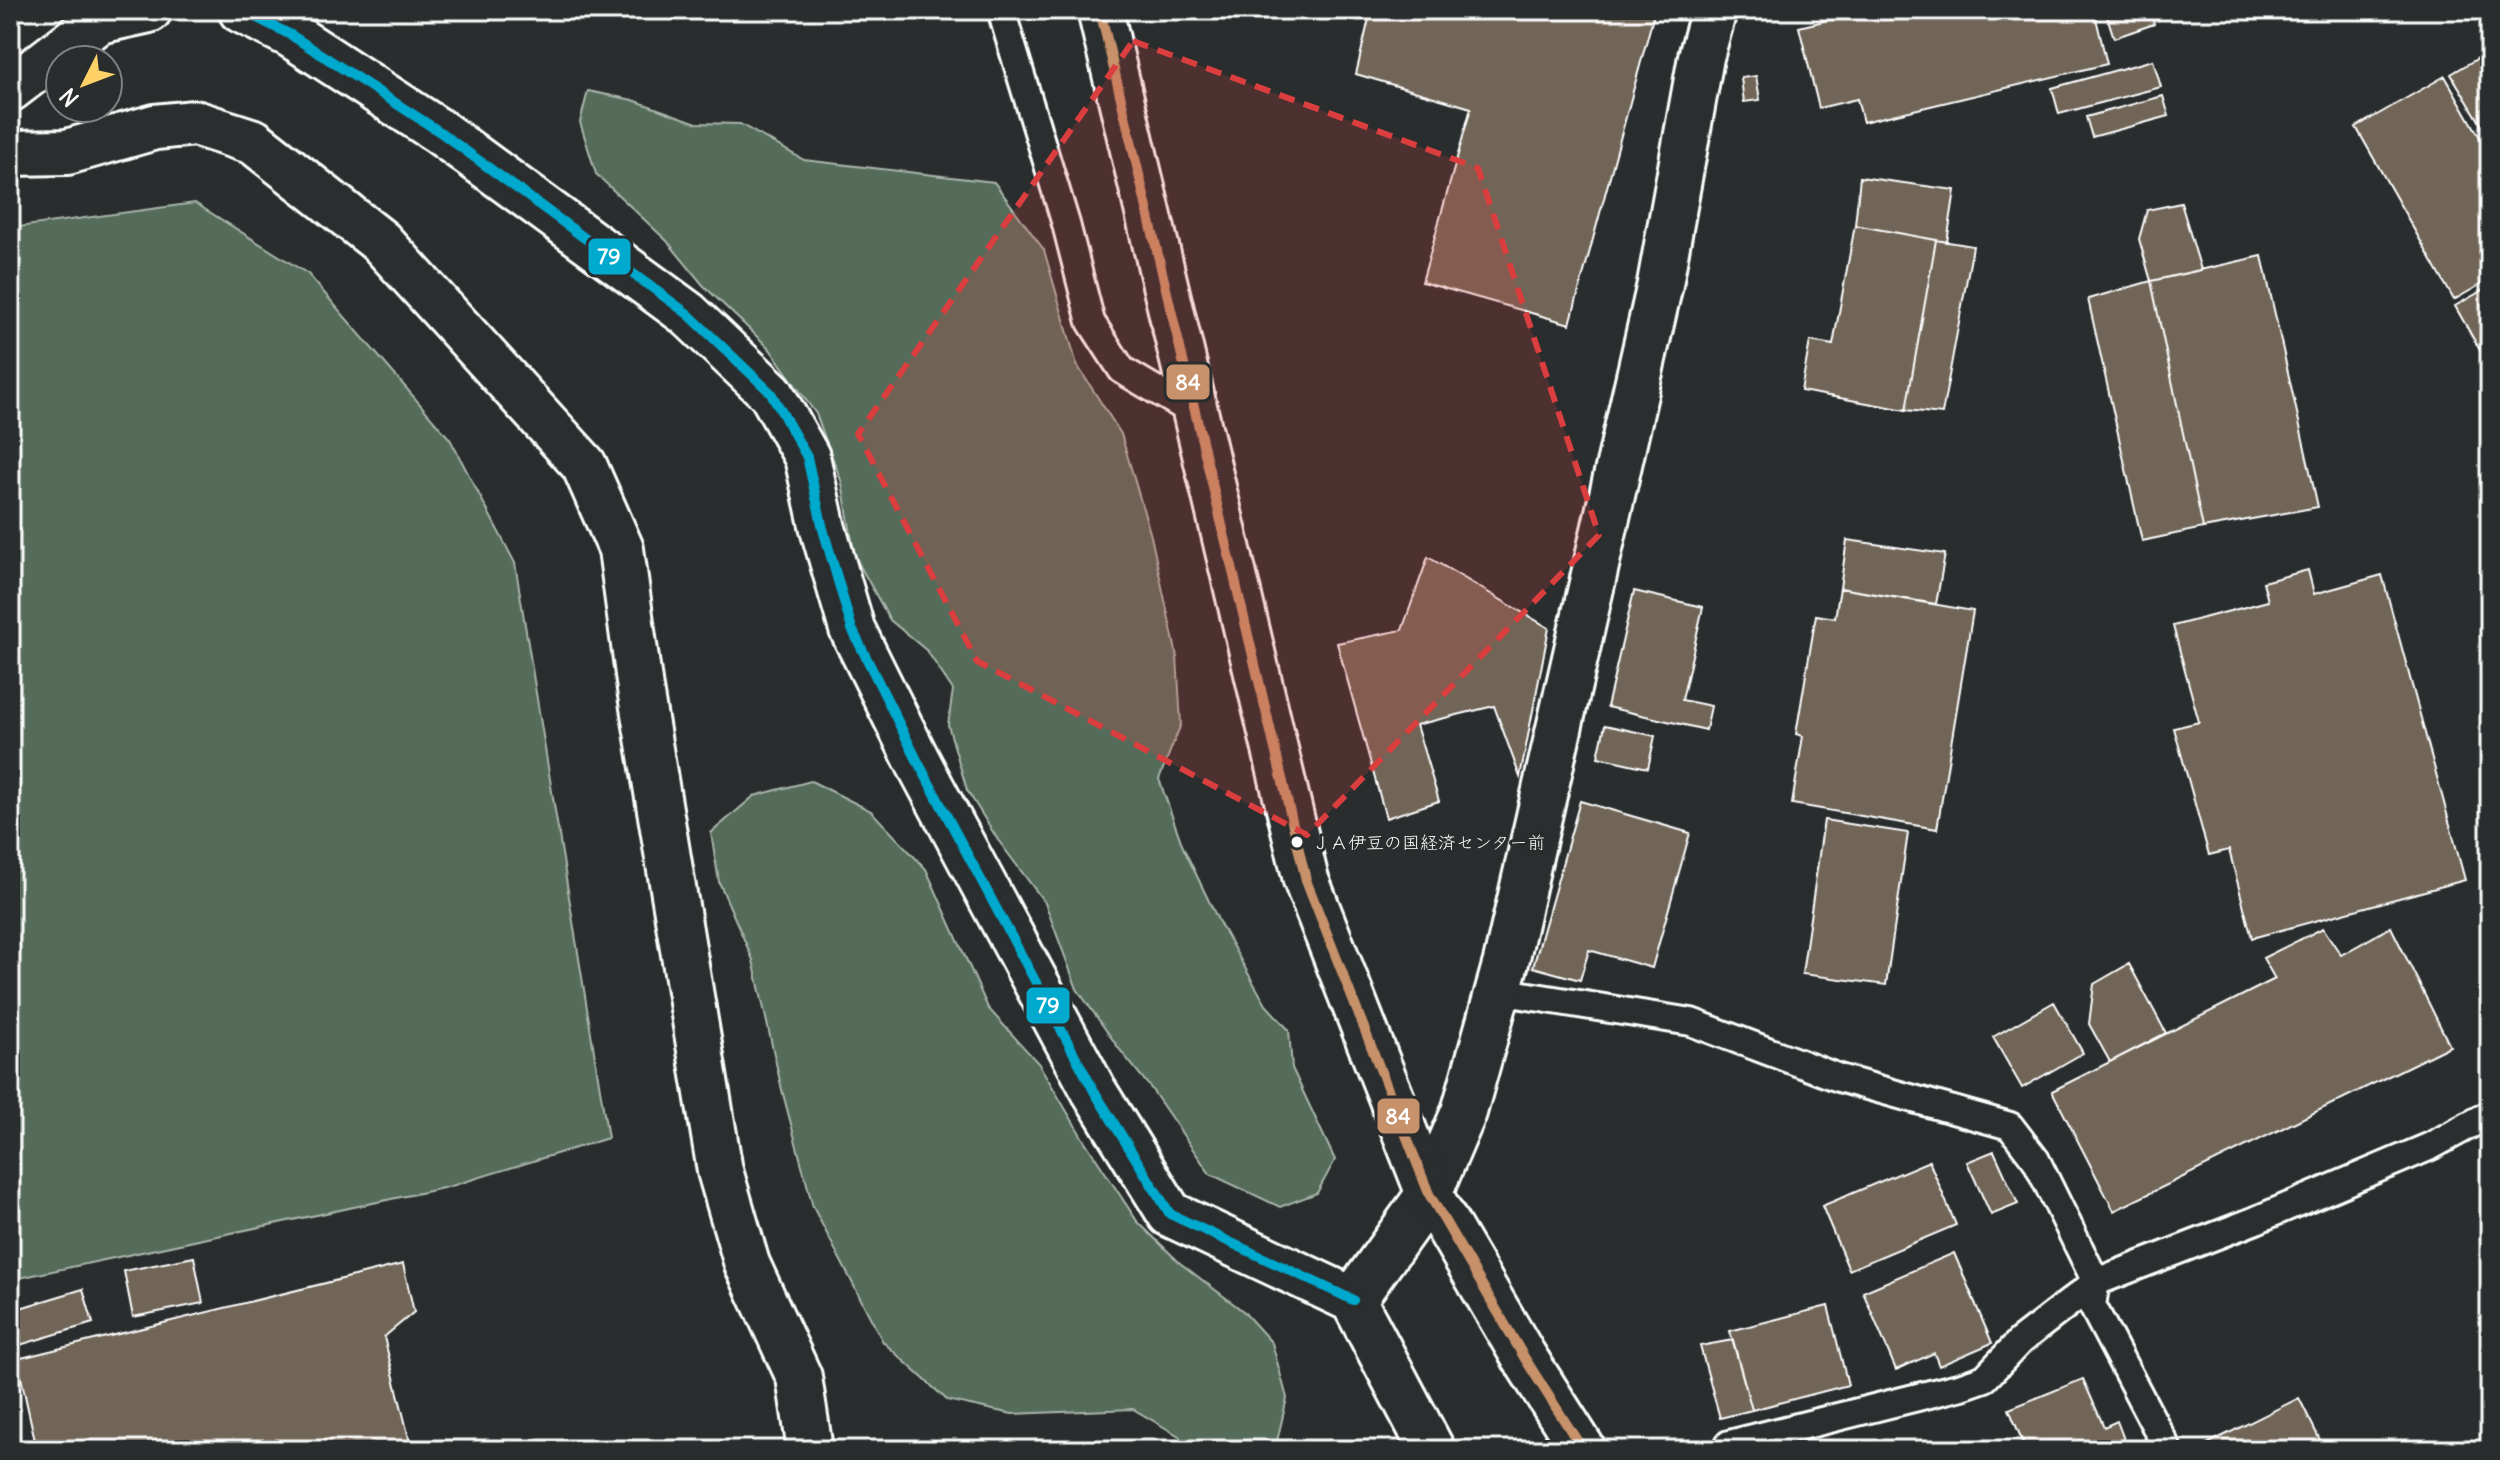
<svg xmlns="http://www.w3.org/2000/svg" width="2500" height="1460" font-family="Delius,'Klee One',sans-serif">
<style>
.green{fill:#546c5a;stroke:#aab6ac;stroke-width:2}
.building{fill:#706557;stroke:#fff;stroke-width:2}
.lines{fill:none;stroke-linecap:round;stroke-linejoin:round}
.lane-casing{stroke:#fff;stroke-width:32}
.street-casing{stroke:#fff;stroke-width:50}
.primary-casing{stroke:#fff;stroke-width:50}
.lane{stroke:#2a2d2e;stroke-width:26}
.street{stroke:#2a2d2e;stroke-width:44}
.primary{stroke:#2a2d2e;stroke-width:44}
.bus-1-casing{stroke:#2a2d2e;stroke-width:16}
.bus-2-casing{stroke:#2a2d2e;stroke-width:16}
.bus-1{stroke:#00a9ce;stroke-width:10}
.bus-2{stroke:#c7916a;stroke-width:10}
.marked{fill:#da3e3e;fill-opacity:0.2;stroke:#da3e3e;stroke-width:6;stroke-dasharray:16 10;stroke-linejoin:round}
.bus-dot{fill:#fff;stroke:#2a2d2e;stroke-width:3}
.labels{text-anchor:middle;stroke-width:6;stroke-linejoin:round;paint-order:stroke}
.bus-label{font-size:18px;fill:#fff;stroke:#2a2d2e;text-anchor:start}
.line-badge{stroke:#2a2d2e;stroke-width:3}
.badge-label{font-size:22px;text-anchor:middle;font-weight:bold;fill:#fff}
</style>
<rect width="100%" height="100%" fill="#2a2d2e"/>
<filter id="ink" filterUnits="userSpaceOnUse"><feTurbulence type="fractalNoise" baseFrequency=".0125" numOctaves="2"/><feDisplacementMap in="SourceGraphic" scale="16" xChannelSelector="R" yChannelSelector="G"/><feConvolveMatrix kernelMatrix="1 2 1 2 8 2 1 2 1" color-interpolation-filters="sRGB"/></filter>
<g filter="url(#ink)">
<path class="green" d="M588,91L633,100L697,123L740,124L804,160L994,182L1044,250L1077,365L1121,434L1151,536L1177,656L1181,724L1159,779L1183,847L1219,922L1266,1005L1289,1030L1292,1068L1335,1160L1317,1193L1280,1207L1210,1174L1150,1087L1120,1050L1077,989L1045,903L998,840L967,790L948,725L953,690L927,651L890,620L855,557L842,483L816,414L769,348L703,285L667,241L596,174L580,122Z
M195,203L308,274L450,439L515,563L608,1138L448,1187L10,1280V228Z
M811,781L871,811L926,869L988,1008L1039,1064L1082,1137L1137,1221L1180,1263L1243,1311L1272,1343L1287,1398L1275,1450H1188L1179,1436L1133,1409L1012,1414L947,1400L883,1342L813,1207L782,1090L753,960L719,882L711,833L754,796Z"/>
<path class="building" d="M1371,10H1655L1570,324L1422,282L1471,108L1356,74Z
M1869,10H2094L2107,64L1863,122L1857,99L1819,108L1799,27Z
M2105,10H2150L2154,24L2114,38Z
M2490,51V139L2451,74Z
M2153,60L2161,87L2059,114L2052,88Z
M1756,76L1760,100L1744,102L1741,78Z
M2445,76L2490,155V279L2454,300L2356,127Z
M2163,96L2169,116L2092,137L2086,117Z
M1860,177L1955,190L1947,242L1855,225Z
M2181,203L2201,270L2151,281L2139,239L2147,210Z
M1855,225L1936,240L1906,410L1801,391L1810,341L1833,345Z
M1936,240L1973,246L1942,414L1906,410Z
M2262,256L2318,507L2203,528L2151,281Z
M2151,281L2203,528L2142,541L2088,299Z
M2490,286V368L2455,306Z
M1847,540L1945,554L1936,604L1840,588Z
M1428,557L1549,628L1520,777L1494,706L1416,725L1439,801L1386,818L1337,643L1402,630Z
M2308,570L2314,594L2382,575L2465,880L2252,938L2229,850L2209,855L2174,728L2199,722L2173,626L2268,601L2263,582Z
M1840,588L1973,611L1937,829L1792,804L1803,736L1796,734L1816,615L1835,618Z
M1634,591L1703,607L1682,700L1711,706L1706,730L1607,707Z
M1605,725L1655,736L1648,768L1598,757Z
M1580,801L1690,833L1652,968L1589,950L1580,980L1533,967Z
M1824,820L1908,833L1886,985L1802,974Z
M2391,927L2450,1046L2114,1211L2052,1091L2275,979L2263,958L2323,928L2341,955Z
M2129,964L2166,1033L2110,1062L2089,1024L2094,984Z
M2054,1002L2083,1053L2022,1088L1993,1037Z
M1994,1151L2018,1204L1991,1215L1967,1162Z
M1929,1161L1956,1225L1849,1270L1822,1206Z
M1954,1253L1992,1343L1939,1366L1934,1353L1896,1370L1863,1292Z
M194,1257L203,1303L133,1317L124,1271Z
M403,1264L414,1312L384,1337L412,1450H37L17,1359Z
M83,1289L93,1323L10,1348V1311Z
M1828,1306L1848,1385L1752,1410L1730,1331Z
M1733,1340L1752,1410L1720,1418L1700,1346Z
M2083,1379L2104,1427L2117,1421L2128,1450H2026L2009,1409Z
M2299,1398L2325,1450H2205L2203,1446Z"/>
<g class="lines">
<defs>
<path id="lane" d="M1001,10L1066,224L1091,322L1122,370L1196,414
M1498,991L1691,1022L1839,1078L2010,1126L2036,1160L2096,1282L2092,1305L2168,1450
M1729,1444L1962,1386L1985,1378L2020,1341L2096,1282L2256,1220L2431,1146L2490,1114"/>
<path id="street" d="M241,10L291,35L440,132L688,314L771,393L807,457L823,529L852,629L918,762L1094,1091L1170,1214L1353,1300
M10,89L99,21L149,10
M10,153L67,152L155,127L195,123L254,142L381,242L584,465L621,549L640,689L720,1171L747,1264L799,1377L810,1450
M1432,1450L1353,1300L1429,1194L1464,1112L1506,962L1660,284L1701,57L1714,10"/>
<path id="primary" d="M1100,10L1306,880L1429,1194L1524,1357L1583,1450"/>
</defs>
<use href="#lane" class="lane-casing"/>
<use href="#street" class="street-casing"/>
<use href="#primary" class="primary-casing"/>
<use href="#lane" class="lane"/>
<use href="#street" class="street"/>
<use href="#primary" class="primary"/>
<defs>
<path id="bus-1" d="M241,10L291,35L440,132L688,314L771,393L807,457L823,529L852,629L918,762L1094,1091L1170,1214L1353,1300"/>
<path id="bus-2" d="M1100,10L1306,880L1429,1194L1524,1357L1583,1450"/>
</defs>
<use href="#bus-1" class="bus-1-casing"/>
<use href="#bus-2" class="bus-2-casing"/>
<use href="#bus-1" class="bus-1"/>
<use href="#bus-2" class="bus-2"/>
</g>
</g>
<path class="marked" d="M1133,41L1478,168L1599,535L1307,835L977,661L858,434Z"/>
<circle class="bus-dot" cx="1297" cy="842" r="7"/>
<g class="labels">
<g class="bus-label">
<text x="1312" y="849">ＪＡ伊豆の国経済センター前</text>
</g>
</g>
<g class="line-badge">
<rect x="587" y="237" width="45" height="39" rx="8" fill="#00a9ce"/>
<rect x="1165" y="363" width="46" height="38" rx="8" fill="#c7916a"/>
<rect x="1025" y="986" width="46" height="39" rx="8" fill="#00a9ce"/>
<rect x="1376" y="1097" width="45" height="38" rx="8" fill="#c7916a"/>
</g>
<g class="badge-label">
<text x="609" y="264">79</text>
<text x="1188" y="390">84</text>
<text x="1048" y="1013">79</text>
<text x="1398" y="1124">84</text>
</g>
<rect width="2500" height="1460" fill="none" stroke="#2a2d2e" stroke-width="40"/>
<rect x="20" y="20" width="2460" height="1420" fill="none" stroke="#fff" stroke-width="3" filter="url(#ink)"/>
<g transform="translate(84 84) rotate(228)"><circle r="38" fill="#2a2d2e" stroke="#7f8182" stroke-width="2"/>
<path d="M0-6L14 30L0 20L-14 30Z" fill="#ffd166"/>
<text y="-12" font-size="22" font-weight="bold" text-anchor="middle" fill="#ffffff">N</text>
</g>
</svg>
